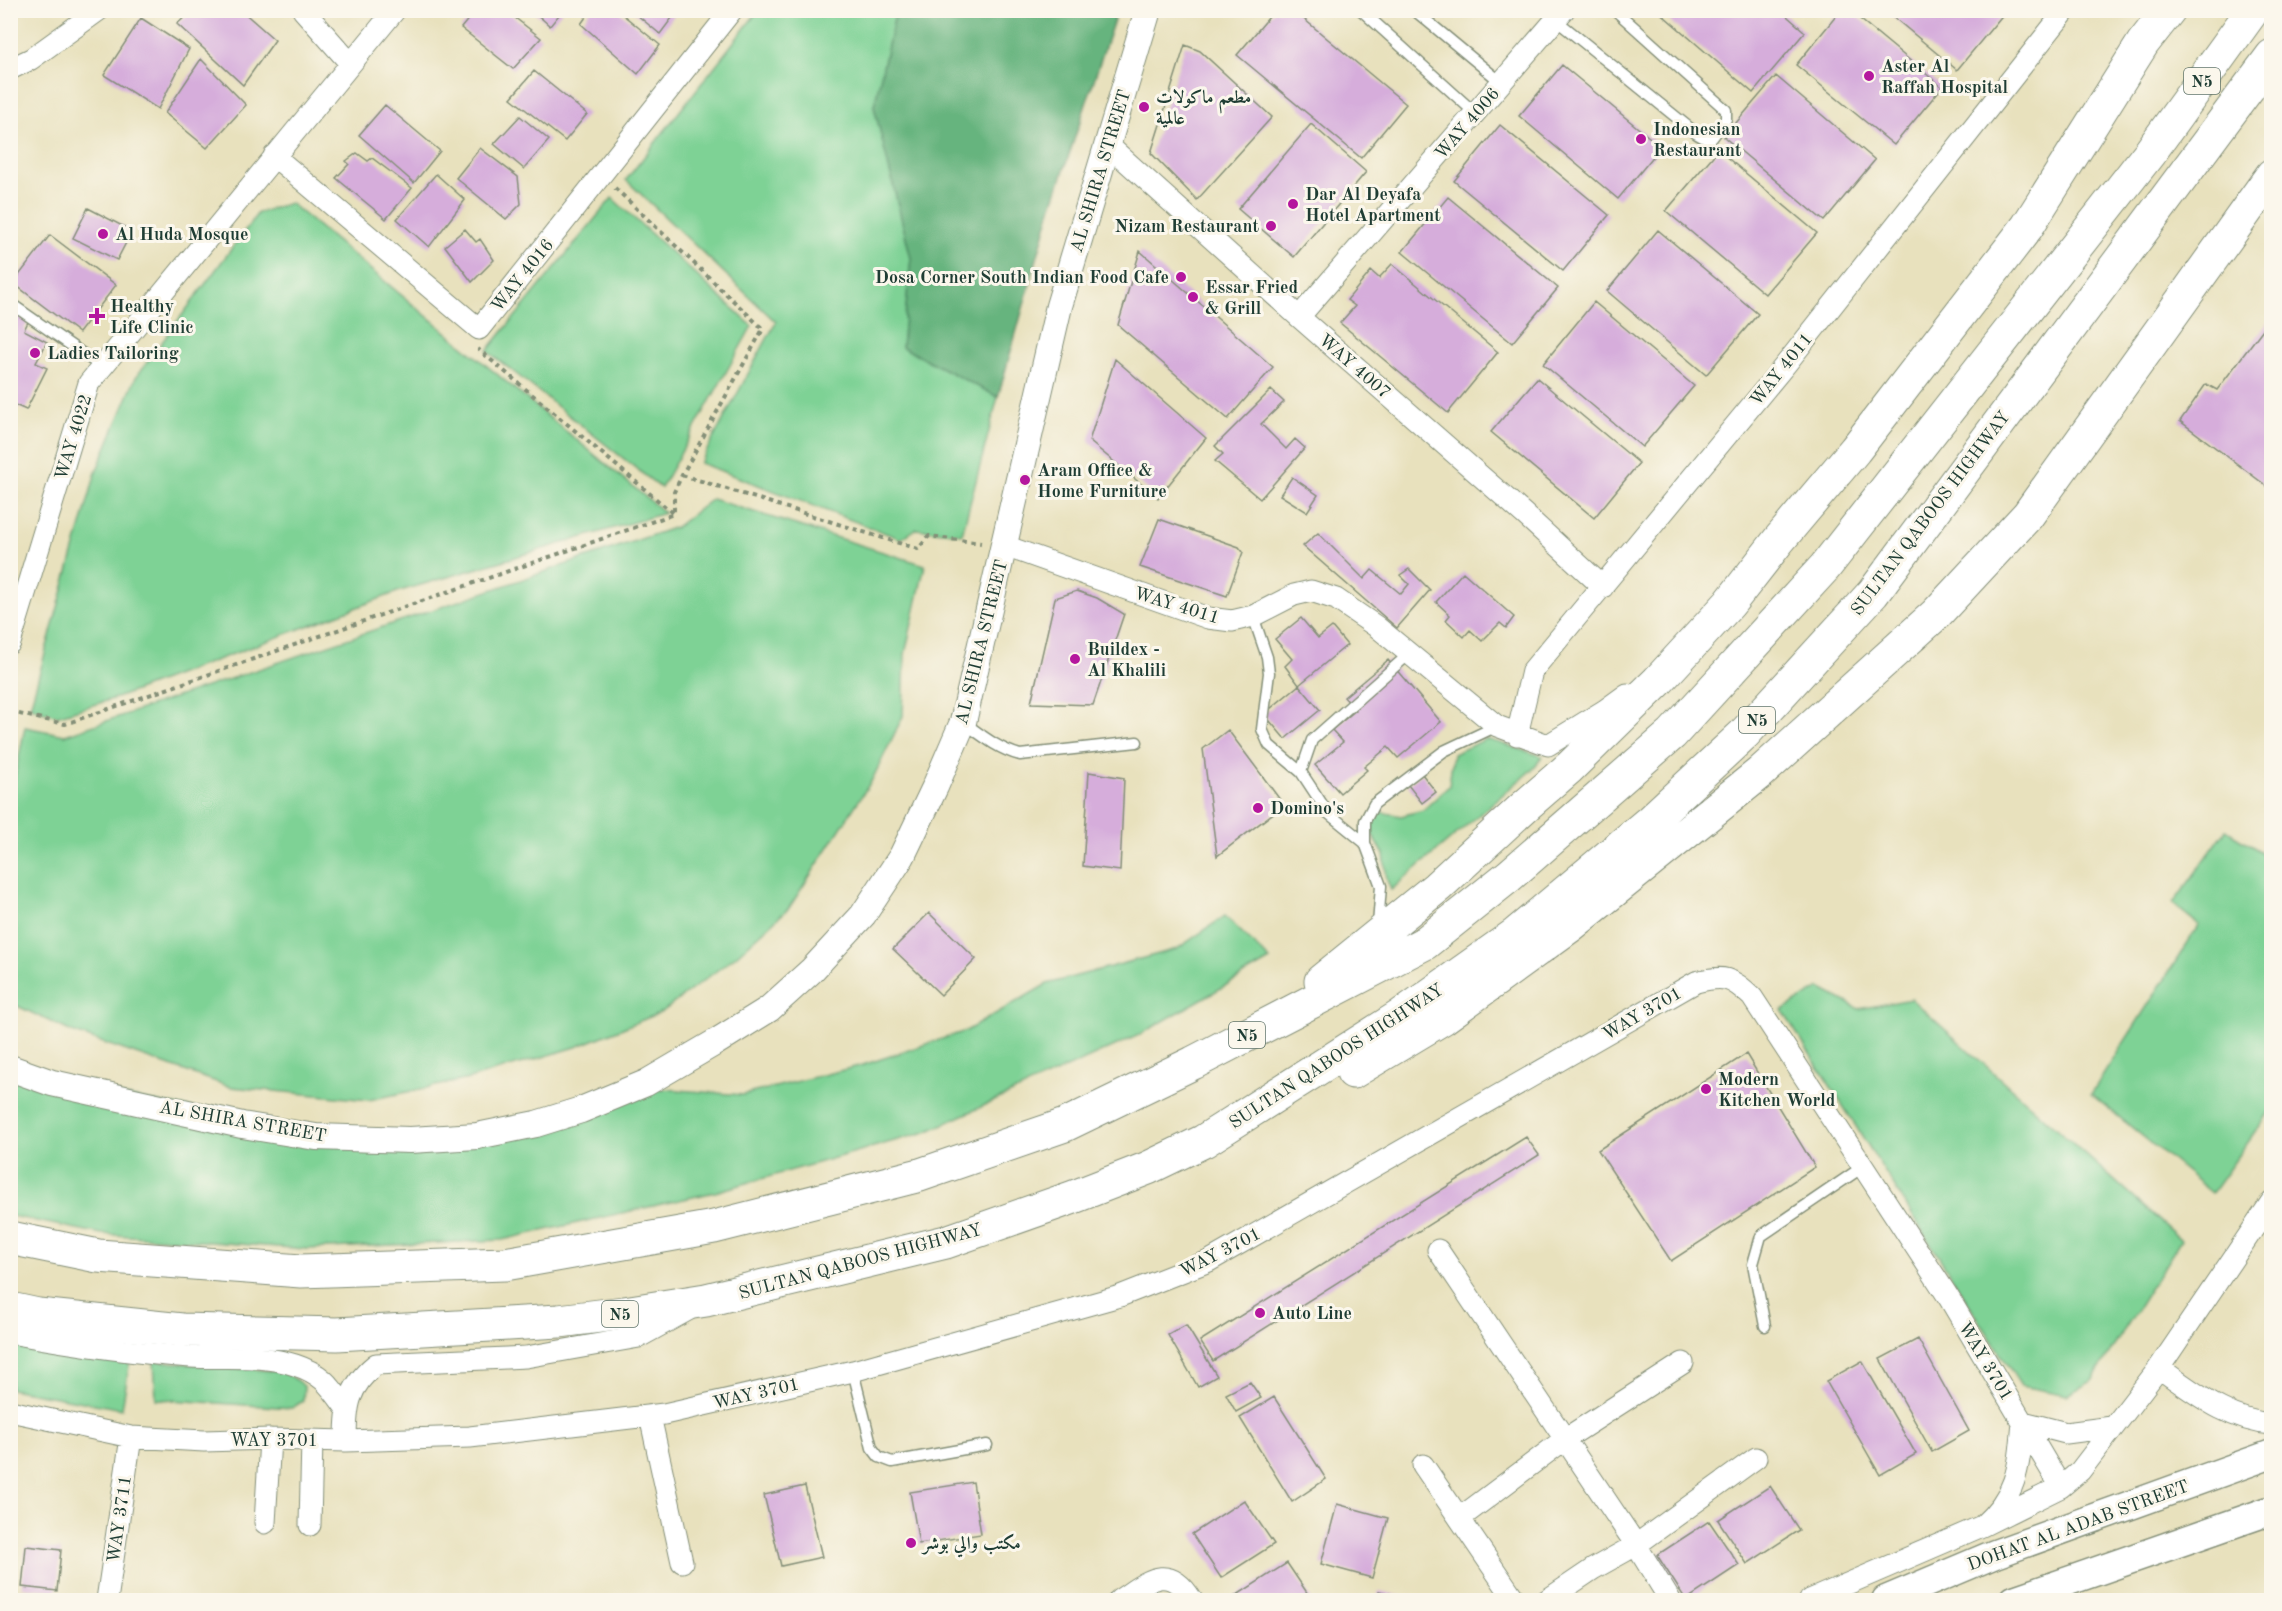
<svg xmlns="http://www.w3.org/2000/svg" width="2282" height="1611" font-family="'Old Standard TT',Amiri,serif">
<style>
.green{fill:#7ed295;stroke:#4e8864;stroke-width:1.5}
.forest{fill:#66b47e;stroke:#427859;stroke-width:1.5}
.building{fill:#d6addb}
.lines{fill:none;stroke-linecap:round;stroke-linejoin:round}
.service-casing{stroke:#848f78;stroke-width:13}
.minor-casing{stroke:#848f78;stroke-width:23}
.tertiary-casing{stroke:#848f78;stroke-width:28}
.secondary-casing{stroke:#848f78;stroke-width:31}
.trunk-casing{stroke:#848f78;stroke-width:35}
.path{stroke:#848f78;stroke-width:4;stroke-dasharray:4.5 4.5;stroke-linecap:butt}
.service{stroke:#fff;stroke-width:10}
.minor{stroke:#fff;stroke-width:21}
.tertiary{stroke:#fff;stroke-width:26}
.secondary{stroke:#fff;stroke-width:28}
.trunk{stroke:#fff;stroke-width:33}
.poi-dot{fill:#b5179e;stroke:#fbf7ec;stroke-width:2}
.labels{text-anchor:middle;stroke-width:6;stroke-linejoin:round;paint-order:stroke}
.shield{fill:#fbf7ec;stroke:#61756b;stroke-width:1.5}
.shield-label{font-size:16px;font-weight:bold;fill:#1f3d34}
.poi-label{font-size:18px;font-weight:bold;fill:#1f3d34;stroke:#fbf7ec;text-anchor:start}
.street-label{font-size:18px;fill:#1f3d34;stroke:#fbf7ec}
</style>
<rect width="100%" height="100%" fill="#fbf7ec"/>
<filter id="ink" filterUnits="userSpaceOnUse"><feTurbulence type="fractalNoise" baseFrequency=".0167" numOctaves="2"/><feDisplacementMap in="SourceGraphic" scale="12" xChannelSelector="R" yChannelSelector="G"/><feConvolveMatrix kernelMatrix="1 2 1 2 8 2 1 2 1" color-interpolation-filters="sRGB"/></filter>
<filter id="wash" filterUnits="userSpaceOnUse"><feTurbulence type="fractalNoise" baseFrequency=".008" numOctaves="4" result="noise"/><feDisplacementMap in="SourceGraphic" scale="24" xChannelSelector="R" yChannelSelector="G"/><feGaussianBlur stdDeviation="1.35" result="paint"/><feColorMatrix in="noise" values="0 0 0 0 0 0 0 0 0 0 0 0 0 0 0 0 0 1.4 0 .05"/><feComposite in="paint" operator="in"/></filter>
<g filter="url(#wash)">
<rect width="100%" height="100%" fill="#e8e1bd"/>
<path class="green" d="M758,11H896L874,106L911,258L902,347L998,397L962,534L916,529L901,539L700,463L776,322L626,180Z
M612,198L752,326L661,488L487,351Z
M290,203L665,513L400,591L119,697L57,716L30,707L96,472L136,377L258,213Z
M712,499L925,565L905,654L903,716L872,780L789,908L736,956L662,1012L576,1047L469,1079L369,1100L231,1087L72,1032L11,1003V796L25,727L65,735L676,527Z
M1486,739L1542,756L1536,766L1391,890L1387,880L1384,854L1370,831L1376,811L1401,816L1423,810L1449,786L1453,754Z
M2226,830L2271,858V1110L2212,1193L2091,1094L2199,925L2173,904Z
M1225,916L1270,960L1139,1035L926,1132L715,1192L502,1240L306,1249L102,1234L11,1216V1076L410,1147L651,1088L743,1095L863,1065L966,1031L1047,984L1177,949Z
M1820,988L1859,1009L1911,999L2181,1240L2092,1381L2067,1395L2021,1386L1782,1010Z
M10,1340L130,1360L122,1409L11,1389Z
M154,1361L285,1372L304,1386L303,1401L292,1408L156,1399Z"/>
<path class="forest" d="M896,11H1117L1051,209L998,397L902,347L911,258L874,106Z"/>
<g id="blocks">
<path class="building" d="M193,10H241L275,40L243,85L177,24Z
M476,10H505L541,38L513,69L461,28Z
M532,10H563L550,26Z
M591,10H617L660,45L638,74L581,24Z
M631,10H678L660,34Z
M1275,10H1293L1406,104L1361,158L1237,55Z
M1657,10H1780L1805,32L1753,93Z
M1841,10H1849L1942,87L1894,145L1796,65Z
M1885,10H2003L2005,12L1957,70Z
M141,18L189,49L158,109L104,75Z
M1185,45L1200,51L1272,117L1197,200L1151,153Z
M201,59L246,105L207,148L165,113Z
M1562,65L1661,147L1618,199L1519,116Z
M534,71L587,114L565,141L511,98Z
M1776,76L1875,160L1824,221L1724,137Z
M385,105L440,151L414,183L359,135Z
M520,116L549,140L524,169L494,144Z
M1311,124L1366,172L1294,257L1238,209Z
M1500,125L1609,215L1563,271L1454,181Z
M480,148L518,177L521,204L506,219L456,178Z
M1718,150L1817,233L1765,294L1666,211Z
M357,153L368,161L372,158L412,188L386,219L336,178L349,164L346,161Z
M436,174L465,200L429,247L397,219Z
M1448,197L1558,288L1512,343L1402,252Z
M88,208L132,231L117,260L73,238Z
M465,229L476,242L480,239L494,260L472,282L445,246Z
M1658,230L1758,314L1706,375L1607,291Z
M50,235L116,285L79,333L13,283Z
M1140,251L1273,367L1228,419L1118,325Z
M1392,264L1498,352L1448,413L1340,323L1355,306L1347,300L1371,271L1379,278Z
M1594,302L1694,386L1642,447L1543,364Z
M10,309L30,318L24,330L47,342L36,363L47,368L26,410L15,405L10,414Z
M2272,317V490L2180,421L2206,384L2217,390Z
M1115,359L1206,438L1158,498L1089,441Z
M1537,378L1639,463L1594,518L1491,432Z
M1271,390L1284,402L1261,424L1286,449L1295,439L1305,448L1260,499L1215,461L1223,454L1215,446Z
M1292,477L1318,495L1307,512L1280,495Z
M1159,519L1239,547L1243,552L1227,596L1140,567Z
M1318,533L1364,579L1372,570L1401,594L1409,584L1400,575L1409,569L1430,590L1397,628L1303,546Z
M1463,572L1514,617L1506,628L1500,623L1482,641L1470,630L1464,637L1446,620L1450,615L1436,602Z
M1077,591L1097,598L1124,614L1093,705L1031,703L1055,598Z
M1301,618L1318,638L1332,627L1347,645L1299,685L1285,666L1292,659L1275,639Z
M1388,660L1441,722L1398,758L1388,747L1364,767L1367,770L1340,793L1315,765L1343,742L1332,730L1356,710L1344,697Z
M1299,685L1320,710L1285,739L1264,714Z
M1228,730L1284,805L1217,856L1203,749Z
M1089,772L1124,778L1120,871L1083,866Z
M1422,774L1436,792L1422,803L1408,785Z
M929,913L976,959L941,995L893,949Z
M1746,1054L1815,1167L1671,1261L1598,1150Z
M1526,1137L1539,1155L1213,1361L1200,1341Z
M1186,1325L1217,1376L1198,1387L1168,1335Z
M1918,1339L1969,1431L1932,1452L1880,1359Z
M1862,1361L1916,1454L1880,1475L1826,1381Z
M1250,1382L1261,1398L1236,1412L1226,1394Z
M1274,1397L1326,1479L1292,1502L1240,1418Z
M973,1482L981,1534L919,1544L910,1492Z
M805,1486L822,1557L781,1566L764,1495Z
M1770,1486L1799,1530L1747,1564L1718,1520Z
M1244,1500L1274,1544L1221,1578L1192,1534Z
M1337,1504L1388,1518L1372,1578L1321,1564Z
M1709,1521L1739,1565L1686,1600L1657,1555Z
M26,1546L61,1550L57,1591L22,1587Z
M1287,1563L1312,1600H1237L1234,1597Z
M1379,1591L1417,1600H1377Z"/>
</g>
</g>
<g filter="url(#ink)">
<use href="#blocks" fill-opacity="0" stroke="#848f78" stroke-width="1.5"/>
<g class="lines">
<defs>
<path id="service" d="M1361,10L1475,113
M1414,10L1502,83
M1556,20L1697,134L1706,139L1712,138L1726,119V110L1615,10
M10,303L102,367
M1253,616L1267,657L1269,673L1262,729L1269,745L1301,772
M963,722C981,735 998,749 1020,755L1137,742
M1365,843L1328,813L1301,772L1312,740L1409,654
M1378,925L1381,886L1365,843V821L1374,804L1444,751L1497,726
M1765,1326L1753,1264L1761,1236L1864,1166
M853,1371L872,1448L879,1457L892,1462L987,1445"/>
<path id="minor" d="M303,10L350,63
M10,69L31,59L99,10
M1108,145L1299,317L1524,514L1603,587
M274,156L479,329L732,10
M1299,317L1564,10
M1005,546L1208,618L1232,621L1253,616L1294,595L1311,591L1336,599L1377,627L1497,726L1548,745L1605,710L1627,694
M10,643L89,383L395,10
M1517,735L1532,671L1786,364L2066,10
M1438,1250L1636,1545L1670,1600
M10,1333C71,1344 130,1353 191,1357C225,1359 262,1354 295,1365C323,1374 330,1386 346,1408
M2159,1368C2194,1392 2228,1421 2272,1424
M10,1411L131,1437L204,1441L270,1439L346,1441L470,1437L664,1414L853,1371L1120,1296L1209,1261L1696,982C1724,975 1731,977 1752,997L1949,1298L2061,1487
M650,1416L682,1562
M2023,1422L2066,1433L2112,1427
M346,1441C346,1406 348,1387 376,1364L526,1357L639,1337L688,1310
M1423,1465L1515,1600
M1460,1518L1565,1439L1683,1363
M265,1523L270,1439
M310,1525L312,1440
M1982,1526L2061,1487L2080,1471L2159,1368L2272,1201
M107,1600L131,1437
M1119,1600C1148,1581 1168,1561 1192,1600
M1547,1600L1593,1569L1636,1545L1756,1458
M1810,1600L1982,1526C2018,1494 2019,1467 2023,1422"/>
<path id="tertiary" d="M10,1068L52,1083L242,1125L316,1137L410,1140L477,1136L536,1124L581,1110L646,1083L716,1042L769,1009L811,971L863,915L902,856L935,787L963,722L1059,306L1148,10"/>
<path id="secondary" d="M1886,1600L1995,1554L2272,1454
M2014,1600L2272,1510"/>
<path id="trunk" d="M1321,981L1437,887L1524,807L1569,768L1658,681L1729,604L1779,540L1855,450L2027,227L2143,43L2169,10
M1353,1072L1443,1018L1570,926L1760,773L1936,614L2028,515L2272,175
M10,1238L98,1256L301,1271L505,1264L714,1227L920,1175L1065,1125L1193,1063L1425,943L1509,876L1672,734L1825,567L2151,151L2253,10
M10,1309L38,1315L182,1330L337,1334L559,1321L624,1313L706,1300L946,1242L1071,1198L1148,1168L1204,1141L1399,1017L1516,934L1648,823L1744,734L1873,593L2272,56"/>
</defs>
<use href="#service" class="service-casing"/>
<use href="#minor" class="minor-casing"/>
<use href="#tertiary" class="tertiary-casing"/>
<use href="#secondary" class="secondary-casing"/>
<use href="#trunk" class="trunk-casing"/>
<path class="path" d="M615,188L763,329L682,475L674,492V514
M682,475L918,549L929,536L981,543
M10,712L65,724L674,514L478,349"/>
<use href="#service" class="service"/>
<use href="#minor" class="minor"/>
<use href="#tertiary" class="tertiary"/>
<use href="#secondary" class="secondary"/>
<use href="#trunk" class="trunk"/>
</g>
</g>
<g class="poi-dot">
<circle cx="1869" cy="76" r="6"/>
<circle cx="1144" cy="107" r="6"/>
<circle cx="1641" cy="139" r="6"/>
<circle cx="1293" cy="204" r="6"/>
<circle cx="1271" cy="226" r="6"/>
<circle cx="103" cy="234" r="6"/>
<circle cx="1181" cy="277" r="6"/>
<circle cx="1193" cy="297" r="6"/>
<path d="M94 307h6v6h6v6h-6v6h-6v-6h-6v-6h6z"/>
<circle cx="35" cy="353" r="6"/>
<circle cx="1025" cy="480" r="6"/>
<circle cx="1075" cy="659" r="6"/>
<circle cx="1258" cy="808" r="6"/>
<circle cx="1706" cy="1089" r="6"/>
<circle cx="1260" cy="1313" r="6"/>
<circle cx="911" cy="1543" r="6"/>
</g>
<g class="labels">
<g class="shield">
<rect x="2184" y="68" width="36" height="26" rx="4.5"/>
<rect x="1739" y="707" width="36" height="26" rx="4.5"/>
<rect x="1229" y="1022" width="36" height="26" rx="4.5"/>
<rect x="602" y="1301" width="36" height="26" rx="4.5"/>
</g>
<g class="shield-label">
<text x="2202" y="87">N5</text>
<text x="1757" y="726">N5</text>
<text x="1247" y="1041">N5</text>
<text x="620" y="1320">N5</text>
</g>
<g class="poi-label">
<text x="1881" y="72">Aster Al<tspan x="1881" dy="21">Raffah Hospital</tspan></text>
<text x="1156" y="103">مطعم ماكولات<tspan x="1156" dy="21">عالمية</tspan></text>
<text x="1653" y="135">Indonesian<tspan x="1653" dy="21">Restaurant</tspan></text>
<text x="1305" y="200">Dar Al Deyafa<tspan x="1305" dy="21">Hotel Apartment</tspan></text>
<text x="1259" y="232" text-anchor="end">Nizam Restaurant</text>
<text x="115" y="240">Al Huda Mosque</text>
<text x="1169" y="283" text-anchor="end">Dosa Corner South Indian Food Cafe</text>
<text x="1205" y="293">Essar Fried<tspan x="1205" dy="21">&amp; Grill</tspan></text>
<text x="110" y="312">Healthy<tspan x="110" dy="21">Life Clinic</tspan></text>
<text x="47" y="359">Ladies Tailoring</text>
<text x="1037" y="476">Aram Office &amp;<tspan x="1037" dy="21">Home Furniture</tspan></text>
<text x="1087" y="655">Buildex -<tspan x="1087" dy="21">Al Khalili</tspan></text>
<text x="1270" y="814">Domino's</text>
<text x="1718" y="1085">Modern<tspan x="1718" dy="21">Kitchen World</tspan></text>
<text x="1272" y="1319">Auto Line</text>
<text x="923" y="1549">مكتب والي بوشر</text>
</g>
<g class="street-label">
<text transform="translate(1467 123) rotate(-49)" y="6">WAY 4006</text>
<text transform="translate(1100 171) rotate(-73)" y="6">AL SHIRA STREET</text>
<text transform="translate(522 275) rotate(-51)" y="6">WAY 4016</text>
<text transform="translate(1355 366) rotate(41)" y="6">WAY 4007</text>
<text transform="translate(1781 369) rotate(-51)" y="6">WAY 4011</text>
<text transform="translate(73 437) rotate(-73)" y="6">WAY 4022</text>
<text transform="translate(1930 513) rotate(-53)" y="6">SULTAN QABOOS HIGHWAY</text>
<text transform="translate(1177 605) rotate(17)" y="6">WAY 4011</text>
<text transform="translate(981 642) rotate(-76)" y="6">AL SHIRA STREET</text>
<text transform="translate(1642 1013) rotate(-30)" y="6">WAY 3701</text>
<text transform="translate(1336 1056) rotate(-33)" y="6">SULTAN QABOOS HIGHWAY</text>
<text transform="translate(243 1121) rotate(10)" y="6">AL SHIRA STREET</text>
<text transform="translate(1220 1252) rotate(-27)" y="6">WAY 3701</text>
<text transform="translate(860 1261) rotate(-15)" y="6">SULTAN QABOOS HIGHWAY</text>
<text transform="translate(1986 1361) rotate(59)" y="6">WAY 3701</text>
<text transform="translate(756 1393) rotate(-13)" y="6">WAY 3701</text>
<text x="274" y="1446">WAY 3701</text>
<text transform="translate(119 1519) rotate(-82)" y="6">WAY 3711</text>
<text transform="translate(2078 1525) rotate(-20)" y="6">DOHAT AL ADAB STREET</text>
</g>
</g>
<rect width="2282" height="1611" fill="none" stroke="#fbf7ec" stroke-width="36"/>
</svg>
